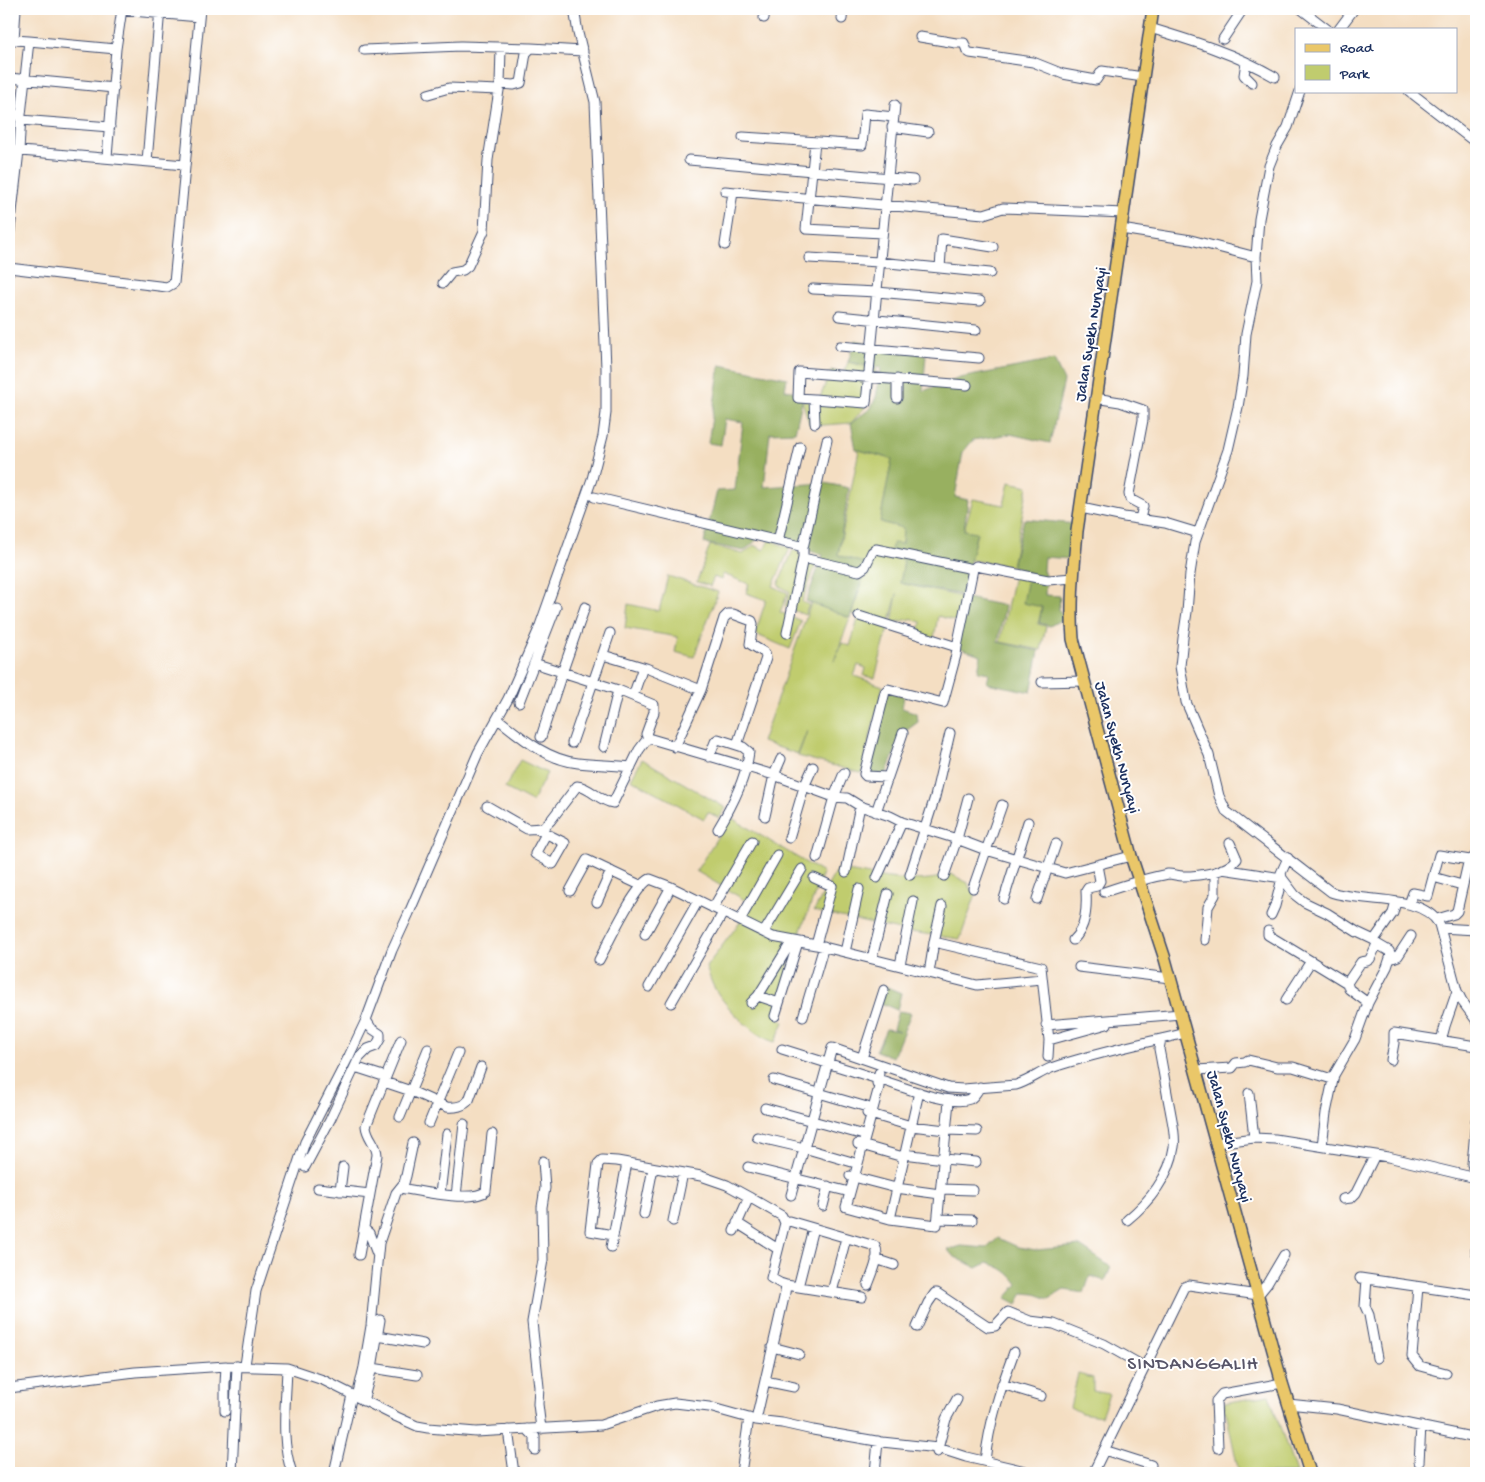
<svg xmlns="http://www.w3.org/2000/svg" width="1485" height="1482" font-family="'Gochi Hand',sans-serif">
<style>
.green{fill:#c0cc6e;stroke:#6e7e66}
.forest{fill:#98b061;stroke:#5a7060}
.lines{fill:none;stroke-linecap:round;stroke-linejoin:round}
.minor-casing{stroke:#3c496d;stroke-width:11}
.major-casing{stroke:#3c496d;stroke-width:14}
.minor{stroke:#fff;stroke-width:9}
.major{stroke:#eac769;stroke-width:11}
.labels{text-anchor:middle;stroke-width:4;stroke-linejoin:round;paint-order:stroke}
.street-label{font-size:16px;fill:#1b2f5e;stroke:#fff}
.quarter-label{font-size:19px;letter-spacing:1px;fill:#585568;stroke:#fff}
</style>
<rect width="100%" height="100%" fill="#fff"/>
<filter id="ink" filterUnits="userSpaceOnUse"><feTurbulence type="fractalNoise" baseFrequency=".02" numOctaves="2"/><feDisplacementMap in="SourceGraphic" scale="10" xChannelSelector="R" yChannelSelector="G"/><feConvolveMatrix kernelMatrix="1 2 1 2 8 2 1 2 1" color-interpolation-filters="sRGB"/></filter>
<filter id="wash" filterUnits="userSpaceOnUse"><feTurbulence type="fractalNoise" baseFrequency=".0096" numOctaves="4" result="noise"/><feDisplacementMap in="SourceGraphic" scale="20" xChannelSelector="R" yChannelSelector="G"/><feGaussianBlur stdDeviation="1.12" result="paint"/><feColorMatrix in="noise" values="0 0 0 0 0 0 0 0 0 0 0 0 0 0 0 0 0 1.4 0 .05"/><feComposite in="paint" operator="in"/></filter>
<g filter="url(#wash)">
<rect width="100%" height="100%" fill="#f4dec2"/>
<path class="green" d="M848,362L877,369L867,405L851,423L810,426L802,401L819,400L831,370L844,373Z
M859,450L892,459L880,522L903,528L902,544L889,556L904,561L900,583L967,598L959,622L938,616L934,638L919,634L921,622L910,619L892,623L897,594L875,678L864,676L866,668L858,665L854,676L883,686L861,773L798,756L807,731L798,754L762,742L811,603L850,618L834,661L842,643L850,646L859,616L852,614L867,565L838,555Z
M1009,482L1028,486L1012,566L970,560L977,533L964,530L973,499L1004,505Z
M769,540L790,548L773,586L788,593L780,612L801,621L790,649L755,634L766,600L746,593L749,584L723,574L721,580L714,577L710,586L697,582L710,545L743,554L754,545L764,550Z
M793,550L819,557L802,602L809,605L805,615L785,607L790,592L778,585Z
M1015,570L1029,573L1042,607L1038,624L1046,626L1041,650L1000,642Z
M668,576L718,592L694,657L675,652L678,637L625,628L628,604L659,611Z
M642,759L726,808L719,818L708,812L704,819L631,779Z
M520,760L547,773L532,802L505,788Z
M730,817L823,873L789,961L778,1017L784,1022L775,1042C754,1037 726,1007 715,989C711,983 709,974 706,967L753,905L696,871Z
M837,869C872,875 916,887 951,874L968,883L970,889L977,891L960,939L904,931L814,911Z
M1078,1374L1093,1378V1391L1109,1394L1101,1416L1081,1413L1070,1407Z
M1269,1395L1296,1473H1239L1224,1403Z"/>
<path class="forest" d="M855,340L926,355L923,391L960,378L1054,360L1064,381L1050,443L1010,434L973,440L963,452L955,497L968,500L964,530L977,532L962,595L900,583L904,561L889,556L893,543L902,544L903,528L880,522L892,459L856,449L851,423L871,408L876,397L881,368L848,362Z
M720,365L787,378L785,390L804,393L795,432L770,433L764,487L825,483L849,488L838,555L867,564L850,618L806,601L823,555L761,536L744,551L704,543L717,491L735,490L743,422L725,419L721,445L708,443Z
M1024,519L1076,524L1071,559L1044,557L1043,570L1046,578L1045,595L1060,596L1059,609L1064,618L1050,626L1039,623L1042,607L1023,603L1029,573L1012,566Z
M967,598L1005,606L998,642L1039,651L1031,692L987,683L989,673L978,671L981,655L957,647Z
M887,691L904,696L902,708L917,713L918,722L903,733L886,774H866Z
M885,986L901,993L897,1010L881,1003Z
M898,1011L911,1013L893,1057L876,1051L886,1029L899,1031L893,1029Z
M998,1238L1018,1247L1036,1250L1080,1246L1111,1267L1105,1281L1090,1276L1084,1293L1064,1290L1049,1299L1035,1294L1023,1293L1017,1304L1006,1298L1018,1284C1009,1272 1002,1267 987,1263L977,1268L953,1256L948,1250L961,1246L987,1248Z"/>
</g>
<g filter="url(#ink)">
<g class="lines">
<defs>
<path id="minor" d="M16,9L14,40L29,41
M1301,9L1327,29
M121,10L199,17
M764,18L765,9
M842,19L843,9
M1150,28C1193,41 1236,54 1275,77
M1339,29L1354,9
M920,37L956,43H964L967,51L970,53L1033,62L1063,74L1096,80L1102,71L1143,77
M1223,39L1243,9
M364,50L461,46L531,48
M1246,62L1244,75L1252,83
M9,78L114,88
M500,84L501,48
M1300,91L1288,127L1277,146L1269,166L1259,219L1256,257L1257,281L1246,334L1243,376L1238,407L1228,450L1195,542L1190,574L1187,612L1183,638L1180,666L1186,702L1209,755L1219,796L1226,811L1331,892C1361,903 1421,893 1439,924L1457,991L1462,1001L1476,1020
M1409,91L1476,143
M428,94L449,88L499,90
M9,114L21,115
M21,120L110,127
M892,127L928,132
M743,137L862,145L865,114L894,117
M815,142L806,229L882,233
M9,150L185,165
M107,157L116,49
M689,160L913,180
M147,161L160,9
M725,191L984,214L1003,208L1124,213
M1121,229L1191,240L1256,257
M9,238L19,151L21,115L29,41L116,49L122,9
M725,245L733,192
M809,258L879,262L990,273
M9,268L167,287L174,283L200,9
M940,268L942,239L993,247
M443,283L452,272L463,270L468,266L484,231L488,160L500,84L514,85L521,83L526,53L531,48L583,51
M813,289L877,292L980,301
M839,316L976,330
M840,346L979,358
M897,398V379
M1095,398L1120,402L1143,410V420L1129,494L1130,499L1143,506L1140,519
M814,399L798,398L799,372L967,385
M815,423L814,399L866,403L895,105
M594,497L800,546L803,548V558L787,633
M1081,508L1124,517L1165,523L1198,533
M778,541L800,447
M803,548L827,440
M803,558L859,571L865,567L872,552L876,549L973,569
M859,616L957,647L956,655L943,703L888,689L885,692L864,774L866,776L887,777
M957,647L973,569L976,566L1048,580L1073,578
M603,655L646,668L701,690
M534,663L618,690L654,705V712L646,734L648,738L774,775L834,797L847,798L860,806L890,816L902,822L957,839L986,850L1065,873L1131,856
M1042,682L1084,681
M633,696L643,667
M519,702L556,607
M498,719C521,737 547,760 578,763C595,765 613,765 631,767
M541,737L562,673L585,607
M572,743L610,633
M604,747L618,690
M675,747L701,690L724,618L728,614H733L752,621L753,624L750,644L765,653L766,658L737,745
M709,757L715,742L718,739L743,747L749,752C746,779 732,806 718,829
M487,806L527,829L543,828L551,820L577,786C590,787 599,801 613,803L639,750L648,738
M876,812L903,733
M765,816L774,775L781,759
M537,829L565,843L553,864L535,854L546,834
M789,838L804,787L813,767
M817,858L834,797L844,773
M1222,869L1282,878L1295,895L1304,902L1327,913L1357,932L1374,940L1377,944L1389,951L1391,955L1387,967L1368,1003L1355,1039L1334,1075L1326,1113L1322,1146
M846,872L860,806
M910,875L935,797L950,733
M944,876L957,839L968,798
M1433,877L1462,885
M814,878L832,886L816,945
M877,878L902,822
M973,888L1002,805
M570,891L587,860L642,886
M1104,892C1125,885 1146,878 1168,874C1173,874 1178,876 1183,876C1199,876 1227,873 1237,859L1230,843
M1004,899L1028,822
M1037,899L1056,844
M597,902L611,871
M1409,904L1413,893L1428,896L1439,855L1470,860
M713,908L752,841
M1271,915L1275,906L1282,878L1281,873L1288,858
M1437,919L1454,914L1457,911L1468,863L1476,855
M740,920L777,855
M1440,928L1476,930
M1268,931V935L1311,961
M764,932L802,869
M645,934L671,887
M1073,940C1086,927 1087,909 1086,891L1088,888L1097,886L1100,881L1097,865
M1205,940L1208,907L1215,895V872
M1374,940L1393,913L1396,902
M934,942L1041,967L1049,1040L1048,1057
M845,952L859,889
M872,958L888,894
M1390,959L1398,956L1411,936
M599,960C609,942 634,887 650,879L671,887L773,937L816,945L977,985L1042,979
M900,965L913,901
M1079,967L1170,978
M929,973L934,942L942,906
M649,987L698,901
M758,996L779,1003
M1286,1000L1311,961L1347,983
M671,1003L723,913
M751,1003L758,996L792,941
M1368,1003L1349,989L1347,983L1361,962L1367,961L1370,959L1377,944
M775,1016L798,942
M803,1017L824,946
M1046,1025L1181,1014
M1049,1040L1107,1024
M1441,1041L1445,1026L1457,991
M782,1049L878,1079L877,1083L879,1087L846,1207L890,1219L937,1225L949,1101
M862,1058L884,990
M1391,1060L1394,1043V1033L1476,1046
M355,1067L386,1077
M1196,1070L1232,1068L1236,1063L1245,1062L1248,1060L1277,1067H1293L1332,1079
M879,1073L878,1079C899,1085 950,1107 970,1099C975,1096 977,1091 980,1087
M774,1080L867,1107
M384,1082L411,1091L447,1107C455,1108 464,1106 469,1100L481,1067
M1249,1093L1254,1138
M765,1108L860,1134
M867,1113L911,1126L946,1130L977,1131
M400,1117L428,1049
M1476,1120L1472,1164L1476,1179
M429,1123L458,1053
M757,1137L804,1148L852,1162
M1216,1143L1254,1138L1275,1139L1388,1157L1476,1178
M858,1144L903,1157
M904,1154L944,1159L976,1162
M305,1167L330,1120L359,1058L368,1049L376,1046L380,1039V1034L371,1028L366,1020
M748,1167L850,1192
M850,1176L896,1188L940,1194
M318,1188L370,1194
M400,1188C418,1191 473,1203 486,1191L492,1134
M941,1189L973,1190
M340,1191L343,1167
M440,1194L447,1134
M791,1195L832,1048L948,1088L963,1089L1016,1085C1029,1081 1039,1073 1051,1068C1095,1053 1141,1044 1186,1033
M456,1196L464,1124
M1343,1199L1351,1198L1356,1193L1375,1155
M823,1206L828,1186
M644,1214L653,1168
M890,1219L919,1092
M938,1219L972,1220
M1127,1220C1149,1202 1170,1176 1174,1147C1176,1135 1172,1121 1170,1109C1166,1089 1163,1069 1159,1049L1161,1039
M673,1221L683,1173
M737,1223L778,1249
M785,1223L789,1221L875,1246C881,1256 872,1274 868,1285
M364,1229L369,1233L377,1254
M734,1231L749,1197L782,1216L785,1223L771,1278L780,1283L786,1285L785,1293L756,1420
M613,1235L590,1231L598,1164L602,1160L617,1161L701,1176L727,1185L749,1197
M1476,1241V1252
M611,1247L627,1163
M359,1255L377,1155C377,1144 367,1138 366,1126L401,1040
M876,1259L894,1265
M1360,1278L1476,1295
M1367,1279L1365,1306L1369,1315L1377,1358
M786,1285L862,1297
M798,1287L813,1228
M1418,1287L1412,1356L1420,1366L1446,1373
M832,1292L846,1238
M917,1327L928,1303L935,1293H937L988,1327L995,1326L1008,1312L1030,1321L1054,1324L1104,1344L1145,1367
M378,1336L423,1344
M772,1347L799,1354
M245,1365L256,1291L305,1142L349,1056L366,1020L392,950L409,913L478,753L508,699L538,631L592,479L603,436L606,413V368L595,102L578,33L574,9
M287,1368C286,1404 280,1439 292,1473
M372,1368L417,1375
M765,1381L794,1387
M1002,1384L1041,1396
M9,1388L135,1372L226,1366L287,1368L323,1380L397,1417L417,1426L428,1428L476,1432L601,1425L657,1406L675,1403L709,1407L756,1420L782,1423L813,1430L882,1442L938,1448L966,1457L1034,1473
M357,1397L364,1367L371,1326L379,1243L396,1193L404,1183L406,1176L413,1143
M363,1401L372,1368L380,1320
M1288,1404L1337,1409L1476,1438
M225,1411V1384L226,1366
M527,1429L535,1437V1450
M541,1429L538,1404L539,1387L532,1322L543,1260L542,1207L545,1188L543,1161
M508,1430L514,1473
M1218,1448L1216,1401L1222,1394L1282,1383
M1104,1450L1151,1465
M937,1452L946,1419L957,1399
M985,1461C989,1423 1001,1387 1014,1352
M1419,1462L1421,1426
M232,1473L237,1366
M334,1473L352,1395
M741,1473L749,1418
M875,1473L878,1441
M1093,1473L1184,1287L1189,1285L1258,1295L1267,1284L1284,1255"/>
<path id="major" d="M1153,9L1077,531C1074,567 1070,603 1073,639L1131,856L1165,959L1282,1383L1310,1473"/>
</defs>
<use href="#minor" class="minor-casing"/>
<use href="#major" class="major-casing"/>
<use href="#minor" class="minor"/>
<use href="#major" class="major"/>
</g>
</g>
<g class="labels">
<g class="street-label">
<text transform="translate(1089 334) rotate(-81)" y="6">Jalan Syekh Nuryayi</text>
<text transform="translate(1119 747) rotate(75)" y="6">Jalan Syekh Nuryayi</text>
<text transform="translate(1231 1136) rotate(75)" y="6">Jalan Syekh Nuryayi</text>
</g>
<g class="quarter-label">
<text x="1193" y="1369">SINDANGGALIH</text>
</g>
</g>
<rect width="1485" height="1482" fill="none" stroke="#fff" stroke-width="30"/>
<rect x="1295" y="28" width="162" height="65" fill="#ffffff" stroke="#a4acbf"/>
<rect x="1305" y="44" width="25" height="8" fill="#eac769" stroke="#a4acbf"/>
<text x="1340" y="52" font-size="15" fill="#1b2f5e">Road</text>
<rect x="1305" y="65" width="25" height="15" fill="#c0cc6e" stroke="#a4acbf"/>
<text x="1340" y="78" font-size="15" fill="#1b2f5e">Park</text>
</svg>
